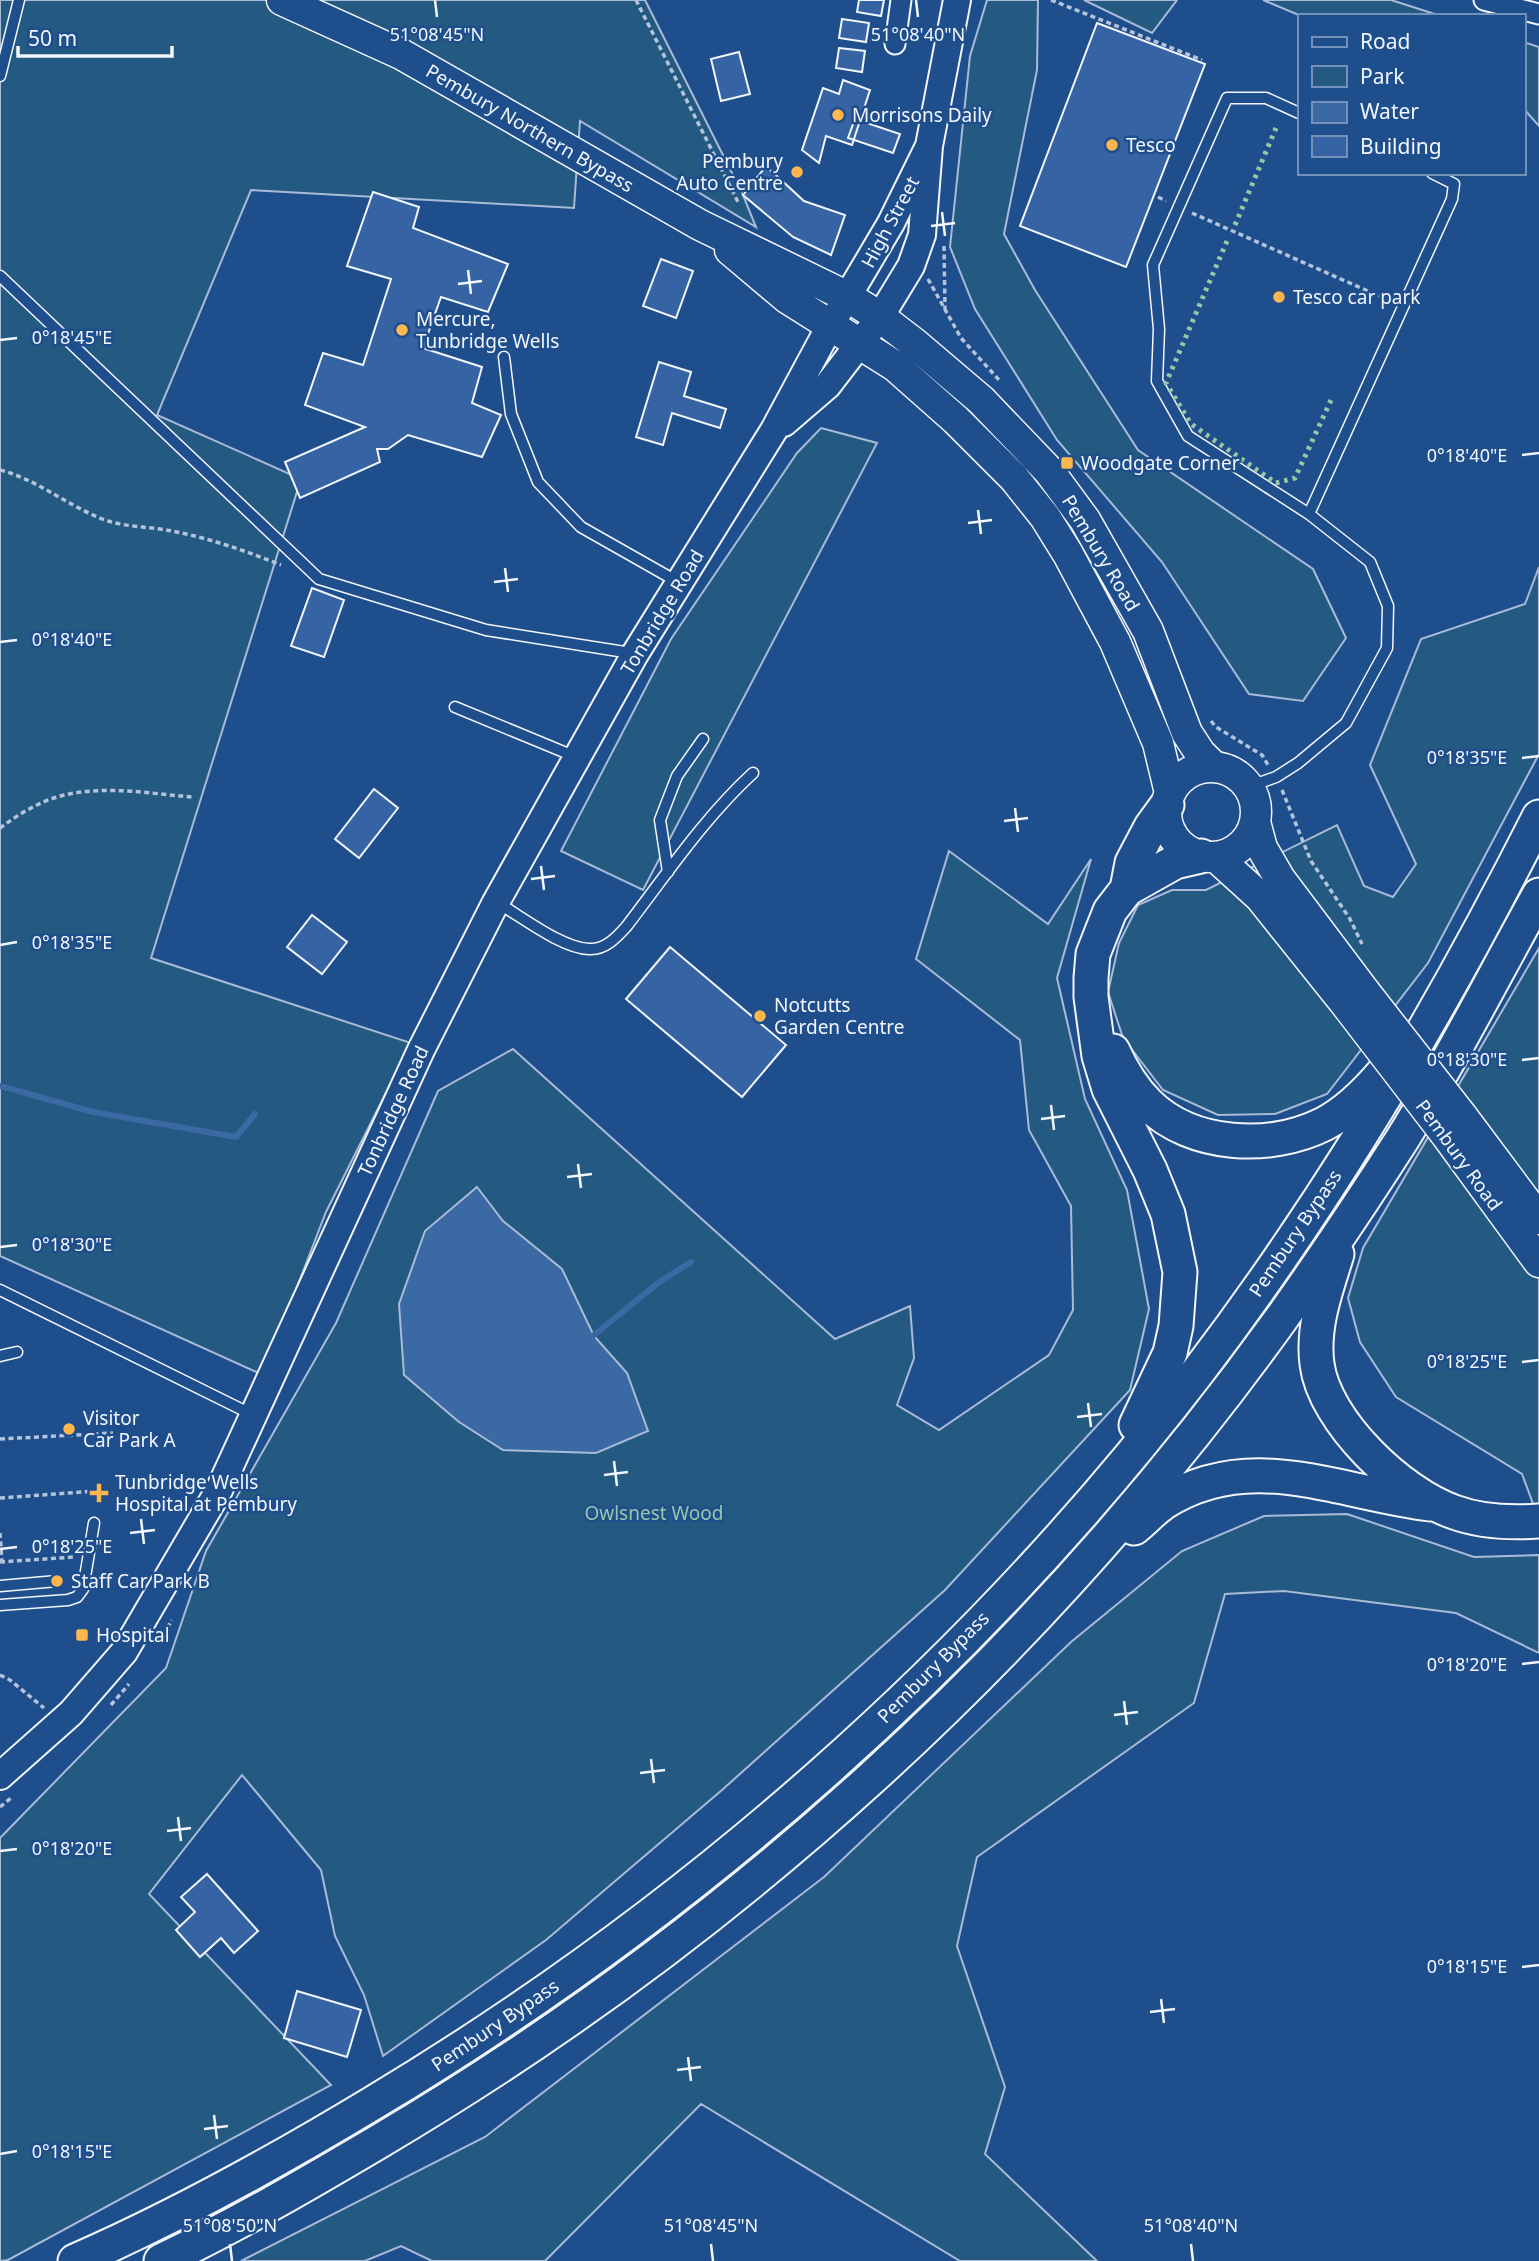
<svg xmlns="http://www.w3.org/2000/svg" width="1539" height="2261" font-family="'Noto Sans',sans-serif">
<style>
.green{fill:#245a82;stroke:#a8bbd7;stroke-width:2}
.water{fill:#3b69a3;stroke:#a8bbd7;stroke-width:2}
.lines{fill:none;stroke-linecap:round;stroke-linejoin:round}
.stream{stroke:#3b69a3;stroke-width:6}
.building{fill:#3563a3;stroke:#f2f6ff;stroke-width:2}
.lane-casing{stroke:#f2f6ff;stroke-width:13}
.street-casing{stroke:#f2f6ff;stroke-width:23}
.secondary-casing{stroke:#f2f6ff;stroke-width:30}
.primary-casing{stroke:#f2f6ff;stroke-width:33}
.highway-casing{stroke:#f2f6ff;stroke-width:37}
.path{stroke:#b3c4dc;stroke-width:3.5;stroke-dasharray:5 3.5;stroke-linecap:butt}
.lane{stroke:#1f4e8c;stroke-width:10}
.street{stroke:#1f4e8c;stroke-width:19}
.secondary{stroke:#1f4e8c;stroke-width:26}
.primary{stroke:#1f4e8c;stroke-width:30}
.highway{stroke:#1f4e8c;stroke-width:33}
.primary-bridge-casing{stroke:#f2f6ff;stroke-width:33;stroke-linecap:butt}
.primary-bridge{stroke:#1f4e8c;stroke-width:30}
.hedge{stroke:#97c8a6;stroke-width:5;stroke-dasharray:3.5 5;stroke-linecap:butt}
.ticks{fill:none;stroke:#f2f6ff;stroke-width:2.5}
.poi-dot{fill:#ffb74d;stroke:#1f4e8c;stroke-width:2.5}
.labels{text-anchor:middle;stroke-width:5;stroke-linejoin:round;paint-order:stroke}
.poi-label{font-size:19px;fill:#f2f6ff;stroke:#1f4e8c;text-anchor:start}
.street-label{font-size:19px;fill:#f2f6ff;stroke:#1f4e8c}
.park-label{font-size:19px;fill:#97c8a6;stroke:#1f4e8c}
.ticks-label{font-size:18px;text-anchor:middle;fill:#f2f6ff;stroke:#1f4e8c;stroke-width:5;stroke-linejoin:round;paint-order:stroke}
</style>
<rect width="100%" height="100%" fill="#1f4e8c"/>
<path class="green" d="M0,0H645L743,195L756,227L580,121L574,208L251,190L157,415L301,479L151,958L411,1043L326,1212L263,1375L0,1256Z
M987,0H1038L1037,70L1004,234L1035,290L1138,450L1313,569L1346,638L1303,701L1249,694L1162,562L1057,440L975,309L950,247L970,56Z
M1084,0H1177L1152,33Z
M1263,0H1391L1441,16H1301Z
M1523,42L1539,47V126L1523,108Z
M821,428L877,443L643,890L561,851L671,639L797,453Z
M1539,567V754L1428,963L1327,1094L1275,1114L1218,1115L1163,1090L1123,1038L1108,992L1119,943L1138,905L1172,890H1206L1337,825L1364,886L1393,897L1416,864L1370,765L1421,639L1525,604Z
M949,851L1048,924L1091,859L1057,978L1085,1099L1127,1190L1149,1309L1130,1390L945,1590L722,1790L546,1940L383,2056L364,1995L335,1936L321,1870L242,1775L149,1894L331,2085L8,2260L0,2261V1838L166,1668L206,1551L336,1323L438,1091L513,1049L835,1339L910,1306L914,1358L897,1405L939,1430L1049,1355L1073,1310L1071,1206L1029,1130L1020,1040L916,959Z
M1539,948V1520L1522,1474L1396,1397L1360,1342L1348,1298L1363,1248Z
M1347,1514L1474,1557L1539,1555V1653L1456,1613L1284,1591L1225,1594L1194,1703L977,1857L957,1946L1005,2087L985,2154L1097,2261H960L701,2104L545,2261H432L401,2246L365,2261H241L485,2137L824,1877L1071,1642L1182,1551L1264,1516Z"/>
<path class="water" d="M477,1187L503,1221L562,1269L594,1336L627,1373L648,1431L596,1453L503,1450L459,1422L404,1375L399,1304L425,1231Z"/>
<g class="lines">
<path class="stream" d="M0,1086L93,1112L236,1137L255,1114
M594,1335L658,1283L691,1262"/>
</g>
<path class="building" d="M859,0H884L881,16L857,12Z
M842,19L869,23L866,42L839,38Z
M1097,23L1205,64L1126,267L1020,226Z
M839,48L865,51L862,72L836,68Z
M739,52L750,94L721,101L711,59Z
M843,80L870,90L852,145L826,136L819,163L802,150L823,88L839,94Z
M855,119L900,134L893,153L848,138Z
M766,166L804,201L845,215L831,255L793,237L743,195Z
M373,192L419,207L413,228L508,264L488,312L441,297L423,348L482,367L472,403L501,415L482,457L408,435L388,449H377L380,462L300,498L285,462L365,427L305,405L323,353L363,365L391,279L347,266Z
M661,259L693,271L676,318L643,306Z
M659,362L691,372L684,396L726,409L720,428L672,413L663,445L636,437Z
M312,588L344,600L324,657L291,646Z
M374,789L398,808L359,858L335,839Z
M312,915L347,942L322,974L287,947Z
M670,947L786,1045L742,1097L626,999Z
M207,1874L258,1931L234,1953L221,1938L200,1957L176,1930L195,1912L181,1897Z
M297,1991L361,2010L347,2057L284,2038Z"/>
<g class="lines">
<defs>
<path id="lane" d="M0,76L19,0
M0,276L319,579L486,630L631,653
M504,357L511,414L538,482L581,527L678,582
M1309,514L1452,199L1454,184L1432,173
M455,707L576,757
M1248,787L1276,777L1298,763L1346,723L1387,648L1388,606L1370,562L1309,514L1188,436L1157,381L1159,329L1153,265L1227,98H1266L1299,113
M668,872L660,820L677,776L703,739
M496,902C521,916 561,948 589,949C605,950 616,938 626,927C666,875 704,818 753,773
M0,1290L253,1415
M0,1356L17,1352
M0,1586L57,1581
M0,1605L68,1600L77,1597L83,1589L94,1523"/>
<path id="street" d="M1484,0L1539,14
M895,44L901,0"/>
<path id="secondary" d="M784,423L827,386L880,317L911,266L922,235L929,146L957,0
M0,1776L71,1713L124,1652L219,1490L421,1050L496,902L635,654L774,430L830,326L891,223L929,146"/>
<path id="primary" d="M282,0L401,54L700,225L848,297L880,317L914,343L981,400L1049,471L1085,520L1148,631L1187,733L1200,753L1214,767
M730,250L787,298L895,366L956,420L1014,478L1045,517L1068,554L1115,642L1158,743L1170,793
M1166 812a45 45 0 1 1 90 0a45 45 0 1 1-90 0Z
M1255,822L1262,848L1280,879L1365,992
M1216,857L1260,897L1348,1007
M1462,1116L1539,1219
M1444,1132L1539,1262"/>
<path id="highway" d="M1127,889L1175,862L1201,856
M1113,1051C1122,1071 1132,1088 1148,1104C1192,1147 1270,1151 1324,1124C1347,1112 1367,1092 1384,1072
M1337,1254C1326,1290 1312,1326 1317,1364C1324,1421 1401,1494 1454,1512C1481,1522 1511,1523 1539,1521
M1136,1425L1170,1353L1176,1326L1180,1272L1168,1214L1150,1170L1109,1089L1099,1056L1091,997V978L1093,954L1110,911L1127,889L1132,863L1151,827L1167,805
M1134,1528C1144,1520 1153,1510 1163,1503C1250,1447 1338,1493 1430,1504
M75,2261C178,2216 277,2161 373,2103C688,1914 973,1665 1197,1373C1329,1200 1441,1011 1539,817
M161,2261C235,2226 307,2184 378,2142C732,1933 1041,1653 1281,1319C1323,1260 1364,1199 1403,1138C1452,1059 1494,976 1539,895"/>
</defs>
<use href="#lane" class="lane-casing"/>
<use href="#street" class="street-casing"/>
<use href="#secondary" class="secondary-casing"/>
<use href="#primary" class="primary-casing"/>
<use href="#highway" class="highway-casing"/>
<path class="path" d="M636,0L738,202
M1051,0L1202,60
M1158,197L1166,201
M1192,213L1379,296
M944,246L945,309
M928,279L961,338L1000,381
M0,470C39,480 70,508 108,521C127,527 152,527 172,531C209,538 246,551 281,565
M1211,721L1216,727L1262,755L1268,765
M1282,790L1311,861L1350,919L1362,944
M0,828C11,820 24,811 37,805C84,781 142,793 192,797
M0,1439L113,1433
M0,1498L96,1491
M0,1533L2,1562
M0,1562L74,1557
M163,1635L172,1620
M0,1675L10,1680L44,1708
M111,1705L129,1684
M0,1807L11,1798"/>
<use href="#lane" class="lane"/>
<use href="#street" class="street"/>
<use href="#secondary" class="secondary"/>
<use href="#primary" class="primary"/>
<use href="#highway" class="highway"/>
<defs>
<path id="primary-bridge" d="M1365,992L1462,1116
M1348,1007L1444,1132"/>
</defs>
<use href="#primary-bridge" class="primary-bridge-casing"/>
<use href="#primary-bridge" class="primary-bridge"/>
<path class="hedge" d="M1235,225L1276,128
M1227,241L1166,383L1191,424L1276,483L1295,478L1332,398"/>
</g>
<path class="ticks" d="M435,0L437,17M916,0L918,17M942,212L945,236M931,226L955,223M468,270L471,294M458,284L482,281M0,340L17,338M1522,455L1539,453M978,510L981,534M968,523L992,520M505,568L508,592M494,582L518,579M0,642L17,640M1522,758L1539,756M1015,808L1018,832M1004,821L1028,818M541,866L544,890M531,879L555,876M0,945L17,942M1522,1060L1539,1058M1051,1105L1054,1130M1041,1119L1065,1116M578,1164L581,1188M567,1177L592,1174M0,1247L17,1245M1522,1362L1539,1360M1088,1403L1091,1427M1077,1417L1102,1414M614,1461L617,1486M604,1475L628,1472M141,1519L144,1544M130,1533L155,1530M0,1549L17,1547M1522,1664L1539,1662M1124,1701L1127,1725M1114,1715L1138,1712M651,1759L654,1783M640,1773L665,1770M178,1817L181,1841M167,1831L191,1828M0,1851L17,1849M1522,1967L1539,1965M1161,1999L1164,2023M1150,2012L1175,2009M688,2057L691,2081M677,2070L701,2067M214,2115L217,2139M204,2129L228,2126M0,2154L17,2151M230,2244L232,2261M711,2244L713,2261M1191,2244L1193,2261"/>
<g class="poi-dot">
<circle cx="838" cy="115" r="7"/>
<circle cx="1112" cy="145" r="7"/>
<circle cx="797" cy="172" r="7"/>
<circle cx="1279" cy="297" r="7"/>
<circle cx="402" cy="330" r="7"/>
<rect x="1060" y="456" width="14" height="14" rx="3.5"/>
<circle cx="760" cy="1016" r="7"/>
<circle cx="69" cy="1429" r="7"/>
<path d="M95.5 1482.5h7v7h7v7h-7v7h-7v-7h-7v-7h7z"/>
<circle cx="57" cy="1581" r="7"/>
<rect x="75" y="1628" width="14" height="14" rx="3.5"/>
</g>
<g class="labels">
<g class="poi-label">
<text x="852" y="122">Morrisons Daily</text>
<text x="1126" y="152">Tesco</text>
<text x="783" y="168" text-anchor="end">Pembury<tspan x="783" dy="22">Auto Centre</tspan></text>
<text x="1293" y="304">Tesco car park</text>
<text x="416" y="326">Mercure,<tspan x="416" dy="22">Tunbridge Wells</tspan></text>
<text x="1081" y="470">Woodgate Corner</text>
<text x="774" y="1012">Notcutts<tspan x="774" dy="22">Garden Centre</tspan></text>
<text x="83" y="1425">Visitor<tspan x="83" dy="22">Car Park A</tspan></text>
<text x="115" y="1489">Tunbridge Wells<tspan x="115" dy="22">Hospital at Pembury</tspan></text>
<text x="71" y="1588">Staff Car Park B</text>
<text x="96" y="1642">Hospital</text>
</g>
<g class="street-label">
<text transform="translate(530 128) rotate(30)" y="7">Pembury Northern Bypass</text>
<text transform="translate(890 222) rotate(-62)" y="7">High Street</text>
<text transform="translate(1101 553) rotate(59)" y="7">Pembury Road</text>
<text transform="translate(662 612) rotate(-59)" y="7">Tonbridge Road</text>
<text transform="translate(393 1111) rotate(-65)" y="7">Tonbridge Road</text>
<text transform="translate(1459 1155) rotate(54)" y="7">Pembury Road</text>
<text transform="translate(1295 1233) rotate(-56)" y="7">Pembury Bypass</text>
<text transform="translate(933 1667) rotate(-45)" y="7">Pembury Bypass</text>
<text transform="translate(495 2025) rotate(-34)" y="7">Pembury Bypass</text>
</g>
<g class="park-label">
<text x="654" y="1520">Owlsnest Wood</text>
</g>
</g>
<g class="ticks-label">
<text x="437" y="41">51°08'45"N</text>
<text x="918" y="41">51°08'40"N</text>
<text x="72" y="344">0°18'45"E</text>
<text x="1467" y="462">0°18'40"E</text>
<text x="72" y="646">0°18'40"E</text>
<text x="1467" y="764">0°18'35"E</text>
<text x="72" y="949">0°18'35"E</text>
<text x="1467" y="1066">0°18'30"E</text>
<text x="72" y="1251">0°18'30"E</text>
<text x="1467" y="1368">0°18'25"E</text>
<text x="72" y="1553">0°18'25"E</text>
<text x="1467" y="1671">0°18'20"E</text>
<text x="72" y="1855">0°18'20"E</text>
<text x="1467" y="1973">0°18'15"E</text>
<text x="72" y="2158">0°18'15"E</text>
<text x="230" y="2232">51°08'50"N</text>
<text x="711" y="2232">51°08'45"N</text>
<text x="1191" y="2232">51°08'40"N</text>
</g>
<rect x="1298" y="14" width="228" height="161" fill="#1f4e8c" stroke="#7391ba" stroke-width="2"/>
<rect x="1312" y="37" width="35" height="10" fill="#1f4e8c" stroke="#7391ba" stroke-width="2"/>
<text x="1360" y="49" font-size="21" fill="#f2f6ff">Road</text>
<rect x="1312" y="66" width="35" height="21" fill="#245a82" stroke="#7391ba" stroke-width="2"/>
<text x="1360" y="84" font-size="21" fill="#f2f6ff">Park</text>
<rect x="1312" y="102" width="35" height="21" fill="#3b69a3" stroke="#7391ba" stroke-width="2"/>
<text x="1360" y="119" font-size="21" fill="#f2f6ff">Water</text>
<rect x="1312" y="136" width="35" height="21" fill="#3563a3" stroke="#7391ba" stroke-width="2"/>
<text x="1360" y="154" font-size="21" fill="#f2f6ff">Building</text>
<path d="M18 46v10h154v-10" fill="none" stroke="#f2f6ff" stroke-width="3.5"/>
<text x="28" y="46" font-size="21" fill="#f2f6ff" stroke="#1f4e8c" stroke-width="5" paint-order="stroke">50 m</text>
</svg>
